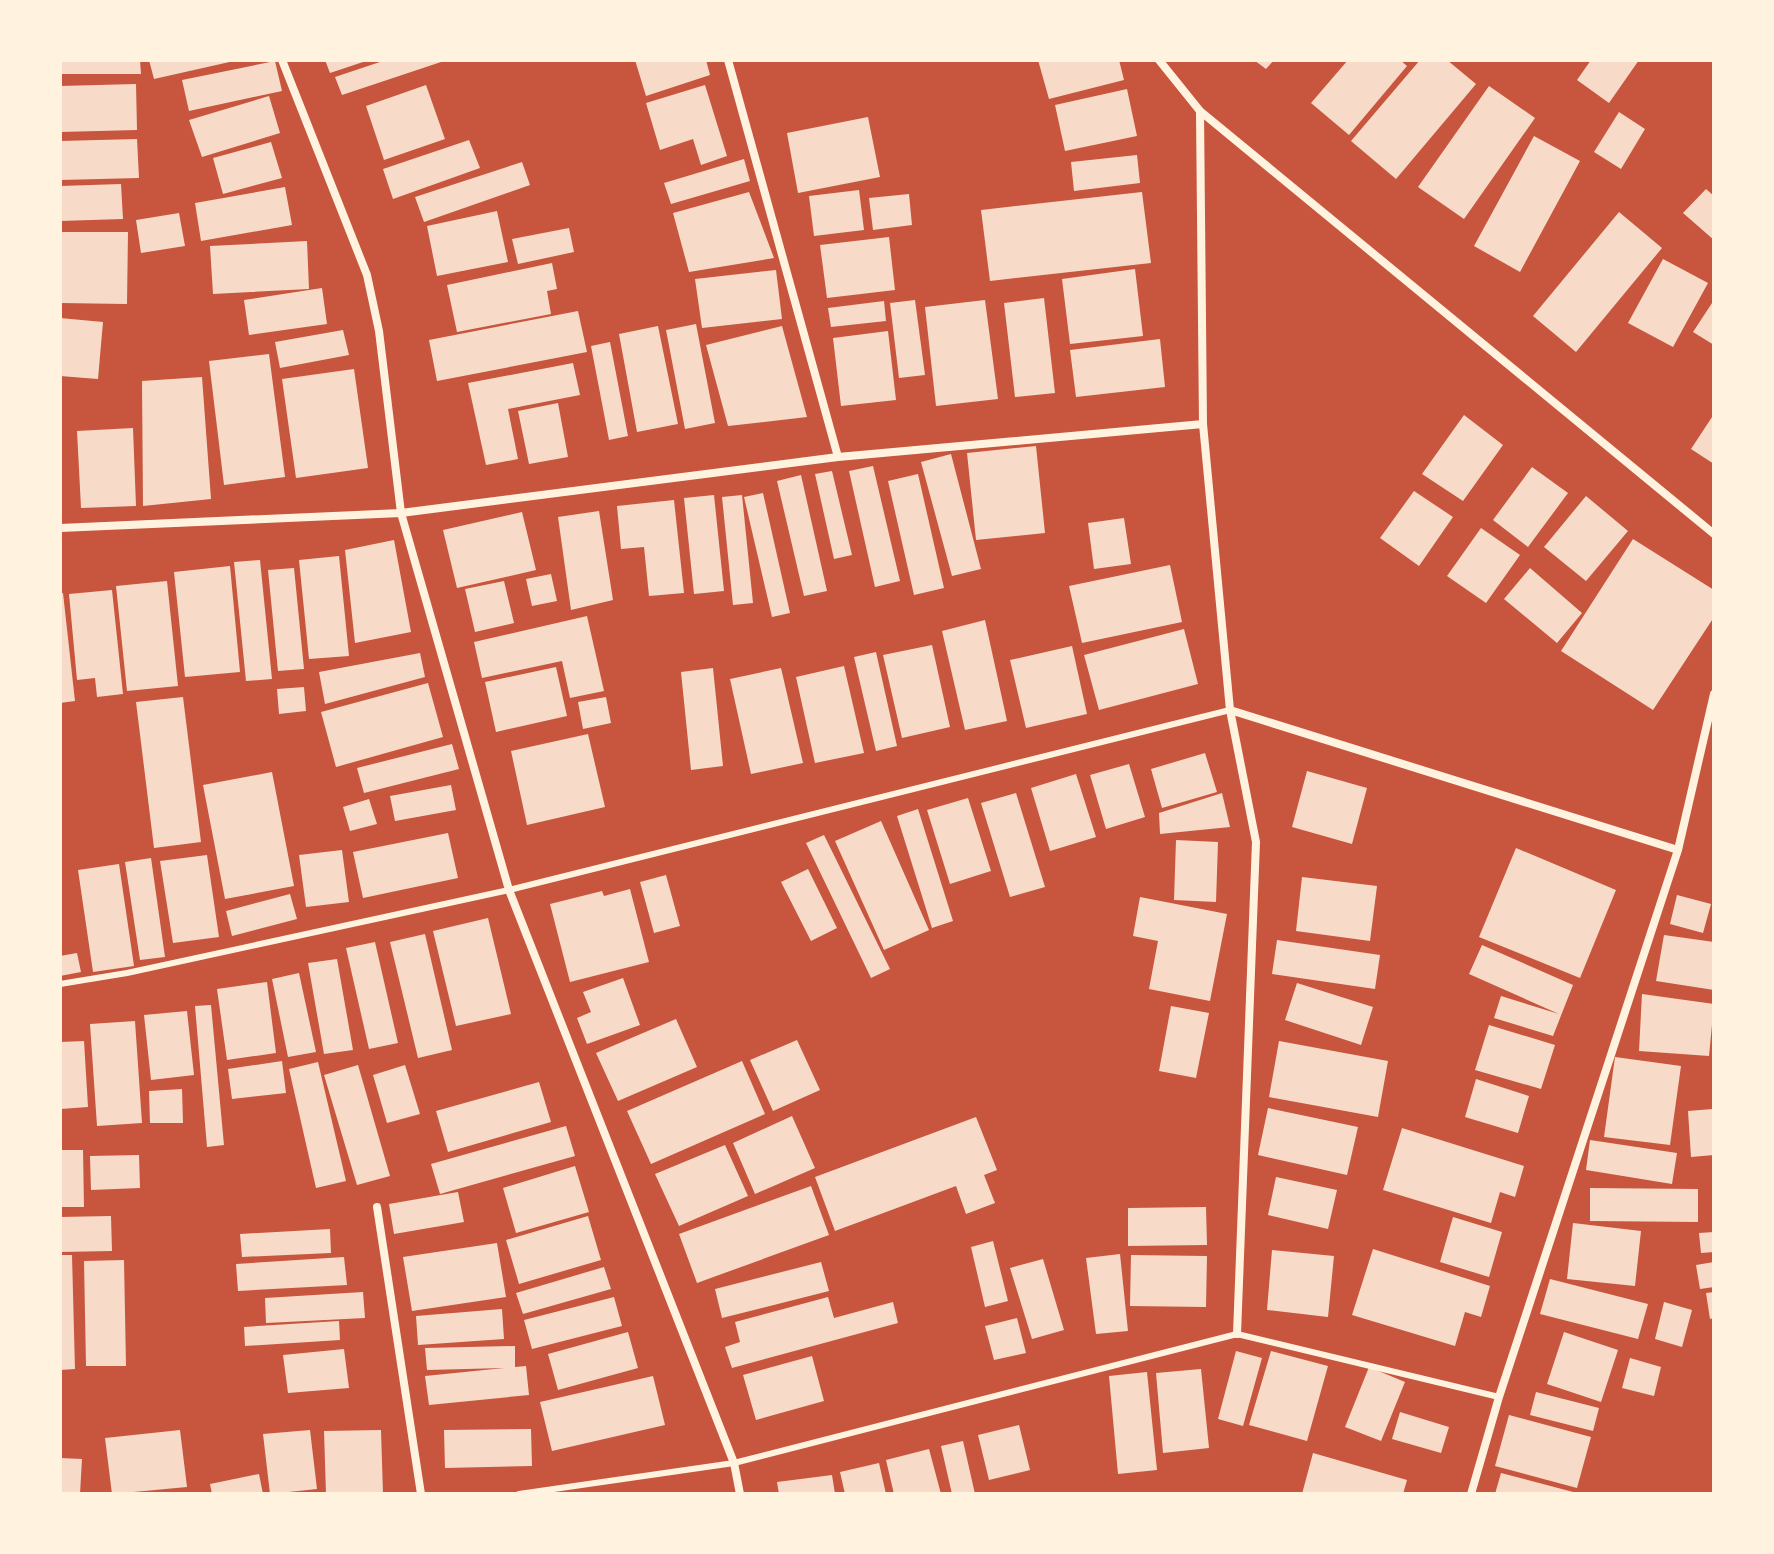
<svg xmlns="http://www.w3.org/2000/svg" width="1774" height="1554" font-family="Cabin,sans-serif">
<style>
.building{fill:#f7dbc8}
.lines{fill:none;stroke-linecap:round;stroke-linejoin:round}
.service{stroke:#fff3e0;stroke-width:6}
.minor{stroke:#fff3e0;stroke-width:8}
</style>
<rect width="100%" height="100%" fill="#c8553d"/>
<path class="building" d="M60,60H140L141,74H60Z
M149,60H234V61L154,79Z
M325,60H366V61L330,73Z
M386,60H444V61L342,95L335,77Z
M635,60H706L710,75L646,96Z
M1038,60H1119L1124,80L1049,99Z
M1254,60H1274L1266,69Z
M1348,60H1400L1407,66L1349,135L1311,103Z
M1420,60H1447L1476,84L1396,179L1351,141Z
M1591,60H1639L1609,103L1577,80Z
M275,61L282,91L189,111L182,80Z
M136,84L137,130L60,132V86Z
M426,85L445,139L384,160L366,106Z
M705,85L727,156L701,165L693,139L660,150L646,103Z
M1489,86L1535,118L1464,219L1418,187Z
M1127,89L1137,136L1065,151L1055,105Z
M269,96L280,133L202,157L189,120Z
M1619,112L1645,129L1621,169L1594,152Z
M868,117L880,177L798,193L787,133Z
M1534,136L1580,161L1520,272L1474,246Z
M137,139L139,178L60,180V141Z
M469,140L480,168L393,199L383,169Z
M271,142L282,178L223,194L213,158Z
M1137,155L1140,183L1074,191L1071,162Z
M744,159L750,181L671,204L664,183Z
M522,162L530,185L424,222L415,197Z
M121,184L123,219L60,221V186Z
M285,187L292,225L201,241L195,203Z
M1706,189L1714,196V240L1683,213Z
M859,190L864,230L814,236L809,196Z
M749,192L774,258L689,272L673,213Z
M1142,192L1151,263L990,281L981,210Z
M909,194L912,225L873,230L869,198Z
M497,211L508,262L437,276L427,226Z
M1619,212L1662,248L1576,352L1533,316Z
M179,213L185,246L141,253L136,220Z
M569,228L574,252L518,264L512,239Z
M60,232H128L127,304L60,303Z
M889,237L895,290L827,298L820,245Z
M307,241L309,289L213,294L210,246Z
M1663,259L1708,283L1673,347L1628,323Z
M552,263L557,289L547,291L551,314L457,332L447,285Z
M1135,269L1143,336L1070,344L1062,279Z
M776,270L782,319L702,328L695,279Z
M322,288L327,324L249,335L244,300Z
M1044,298L1055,393L1015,397L1004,303Z
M915,300L925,375L899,378L890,303Z
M985,300L998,399L936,406L925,307Z
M1714,300V345L1693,332Z
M884,301L886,321L831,327L828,308Z
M578,311L587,352L437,381L429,340Z
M60,318L103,322L98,379L60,376Z
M696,324L715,423L685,429L666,330Z
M658,326L678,424L637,432L619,334Z
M782,326L807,417L728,426L706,345Z
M343,330L349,355L280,368L275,342Z
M888,331L896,400L841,406L833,338Z
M1160,339L1165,387L1076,397L1070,350Z
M610,342L628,436L609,440L591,346Z
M269,354L285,477L224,485L209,361Z
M573,363L580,395L508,409L518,459L486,465L468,383Z
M354,369L368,468L296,478L282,379Z
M202,377L211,499L143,506L142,381Z
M558,403L568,457L529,464L518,411Z
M1714,414V464L1691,449Z
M1464,415L1503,445L1463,501L1422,474Z
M133,428L136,506L81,508L77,431Z
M1036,446L1045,533L976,540L967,453Z
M951,454L981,569L952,576L921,462Z
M873,466L900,581L875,587L849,471Z
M1532,467L1568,493L1528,547L1493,520Z
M832,471L852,555L834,559L815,474Z
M918,474L944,588L914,595L888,481Z
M801,475L827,591L804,596L777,481Z
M1414,491L1453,517L1419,566L1380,538Z
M763,493L790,613L772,617L744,497Z
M714,495L724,591L694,594L684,498Z
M742,495L753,603L733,605L722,497Z
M1586,496L1628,531L1586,581L1544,547Z
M674,500L684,593L649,596L644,547L621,549L617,506Z
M599,511L613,600L571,610L558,517Z
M522,512L536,570L457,588L443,530Z
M1124,518L1131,564L1094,569L1088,523Z
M1481,528L1520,555L1486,603L1447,576Z
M1633,539L1714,590V617L1653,710L1561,651Z
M394,540L411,632L355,643L345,550Z
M339,556L349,656L309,659L299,560Z
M260,560L272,679L246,681L234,562Z
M1170,565L1182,622L1082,643L1069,586Z
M230,566L240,672L185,677L174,572Z
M294,568L304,669L278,671L268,570Z
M1530,568L1582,613L1557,643L1504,599Z
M551,574L557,601L532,606L526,579Z
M167,581L178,686L127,691L116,586Z
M504,581L514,623L475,632L465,589Z
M112,590L123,694L97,697L95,678L77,680L69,594Z
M63,593L75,701L60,703V594Z
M587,616L604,691L570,698L562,661L482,678L474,642Z
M985,620L1007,721L965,730L942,631Z
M1184,629L1198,684L1099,710L1084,655Z
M932,645L950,727L902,738L883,655Z
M1072,646L1087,714L1026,728L1010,660Z
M876,652L897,746L876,751L854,657Z
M420,653L425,677L325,704L319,672Z
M844,666L864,753L815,763L796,677Z
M556,667L567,716L496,732L485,682Z
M713,668L723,766L691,770L681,672Z
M781,668L803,763L751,774L730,679Z
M428,683L443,737L336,767L321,712Z
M304,687L306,711L279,714L277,689Z
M183,697L201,842L154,848L136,702Z
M606,697L611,723L583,729L578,702Z
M588,734L605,807L527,825L511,751Z
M452,744L459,769L364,793L357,768Z
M1205,753L1217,792L1162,808L1151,769Z
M1129,764L1145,817L1106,829L1090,775Z
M1307,771L1367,788L1352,844L1292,827Z
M272,772L294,886L225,899L203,785Z
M1076,774L1096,837L1050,851L1031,788Z
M451,785L456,810L395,821L390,796Z
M1016,793L1045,887L1010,897L981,803Z
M1222,793L1230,827L1160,834L1159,813Z
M968,798L991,871L950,884L927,810Z
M369,799L377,824L350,831L343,807Z
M918,809L953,921L932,928L897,816Z
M881,821L929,930L884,950L835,841Z
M448,833L458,878L363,898L353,852Z
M824,835L890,969L871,978L806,843Z
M1176,840L1218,842L1216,902L1174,900Z
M1516,848L1616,890L1580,978L1479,937Z
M342,850L349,902L306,907L299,855Z
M207,855L219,937L173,943L160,861Z
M151,858L165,957L140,960L125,862Z
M119,864L134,966L93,972L78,870Z
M808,869L837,928L811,941L781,882Z
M666,875L680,926L654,933L640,882Z
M1302,877L1377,886L1370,941L1296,931Z
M630,889L649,962L570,982L550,904L602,891L604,896Z
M290,894L297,919L232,936L226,911Z
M1677,895L1711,904L1703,933L1670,924Z
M1140,897L1227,914L1210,1001L1149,989L1158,941L1133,936Z
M488,918L511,1014L456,1026L433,931Z
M425,934L452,1050L418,1058L390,942Z
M1664,935L1714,942V990L1656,981Z
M1277,940L1380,955L1375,989L1272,974Z
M375,942L398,1043L369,1049L346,948Z
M1482,945L1573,985L1553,1036L1494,1018L1501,996L1559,1014L1469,974Z
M77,953L81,972L60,976V956Z
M337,959L353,1050L324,1054L308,963Z
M299,973L316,1052L288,1057L272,979Z
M623,978L640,1025L587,1044L577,1018L591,1012L583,992Z
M267,982L276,1053L227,1060L217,989Z
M1297,983L1373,1007L1361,1045L1285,1020Z
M1642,994L1714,1004L1709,1056L1639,1051Z
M211,1005L224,1145L207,1147L195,1006Z
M1171,1006L1209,1013L1196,1078L1159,1071Z
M187,1011L194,1075L151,1080L144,1015Z
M676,1019L697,1067L618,1101L596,1053Z
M135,1021L142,1123L97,1126L90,1024Z
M1489,1025L1555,1045L1541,1089L1475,1070Z
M797,1040L820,1090L773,1111L750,1060Z
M84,1041L88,1107L61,1109L60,1042Z
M1279,1041L1388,1061L1378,1117L1269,1097Z
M1615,1057L1681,1066L1670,1145L1604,1137Z
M282,1061L286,1093L232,1099L228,1069Z
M742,1061L765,1114L651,1164L627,1111Z
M318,1062L346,1181L316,1188L289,1069Z
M358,1065L390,1176L357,1185L324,1075Z
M405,1065L420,1114L387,1123L373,1075Z
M1476,1079L1529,1096L1518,1133L1465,1117Z
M539,1082L551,1122L448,1152L436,1111Z
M182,1089L183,1123H150L149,1091Z
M1268,1108L1358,1127L1347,1175L1258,1155Z
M1713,1109L1714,1155L1691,1157L1688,1111Z
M792,1116L815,1168L755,1194L733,1143Z
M976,1117L997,1170L984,1175L995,1203L966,1214L956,1186L835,1231L815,1177Z
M566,1126L575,1156L440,1194L431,1164Z
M1402,1128L1524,1166L1515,1197L1500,1192L1491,1223L1383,1190Z
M1590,1140L1677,1153L1672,1184L1586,1170Z
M725,1145L748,1196L679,1226L655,1174Z
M60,1150H83L84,1207H60Z
M139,1155L140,1188L91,1190L90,1156Z
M575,1166L589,1212L516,1233L503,1188Z
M1276,1177L1337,1190L1328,1229L1268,1215Z
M811,1186L829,1235L697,1283L679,1234Z
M1590,1188L1698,1189V1222L1590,1221Z
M458,1192L464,1222L394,1234L389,1204Z
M1206,1207L1207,1245L1128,1246V1208Z
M111,1216L112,1251L60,1252V1217Z
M588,1216L601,1260L519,1284L506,1240Z
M1453,1217L1502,1232L1489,1277L1440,1262Z
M1573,1223L1641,1231L1635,1286L1567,1279Z
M330,1229L331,1253L242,1257L240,1234Z
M1714,1232V1252L1701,1253L1699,1233Z
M993,1241L1008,1301L985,1307L971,1247Z
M497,1243L506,1297L412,1311L403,1257Z
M1373,1249L1490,1286L1481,1317L1465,1312L1455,1346L1352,1315Z
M1272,1250L1334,1256L1328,1317L1267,1310Z
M1120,1254L1128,1331L1096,1334L1086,1258Z
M60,1255H72L75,1369L60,1370Z
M1131,1255L1207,1256L1206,1307L1130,1306Z
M344,1257L347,1285L238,1291L236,1264Z
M1043,1259L1064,1330L1032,1339L1010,1268Z
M124,1260L126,1366H86L84,1261Z
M821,1262L829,1291L722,1318L715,1289Z
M1714,1262V1287L1700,1289L1696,1265Z
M604,1267L611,1289L523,1314L516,1293Z
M1550,1279L1648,1304L1638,1339L1540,1314Z
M363,1292L365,1318L266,1323L265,1298Z
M1714,1292V1318L1710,1319L1706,1293Z
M614,1297L622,1326L532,1349L524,1320Z
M828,1297L834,1318L893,1302L898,1323L732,1368L725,1347L740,1342L735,1322Z
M1664,1302L1692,1310L1682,1347L1655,1339Z
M502,1309L504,1339L418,1345L416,1316Z
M1017,1318L1026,1353L994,1360L985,1326Z
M339,1321L340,1340L245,1346L244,1327Z
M628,1332L638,1368L558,1390L548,1354Z
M1564,1332L1618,1350L1601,1402L1547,1384Z
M515,1346V1367L526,1366L529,1395L429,1405L425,1376L504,1368L427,1370L425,1348Z
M344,1349L349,1388L288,1393L283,1355Z
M1236,1351L1262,1358L1243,1426L1218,1419Z
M1271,1351L1328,1366L1307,1441L1249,1425Z
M812,1356L824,1401L756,1420L743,1375Z
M1630,1358L1661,1367L1654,1396L1622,1388Z
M1369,1367L1405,1382L1381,1441L1345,1427Z
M1201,1369L1209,1448L1163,1453L1156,1373Z
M1147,1372L1157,1470L1118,1474L1109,1376Z
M653,1376L665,1425L552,1451L540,1402Z
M1536,1392L1599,1408L1593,1431L1530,1415Z
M1400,1412L1449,1427L1441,1453L1392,1439Z
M1509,1415L1591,1437L1577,1488L1495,1466Z
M1019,1425L1030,1470L989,1480L978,1435Z
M531,1429L532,1466L445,1468L444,1430Z
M180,1430L187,1487L112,1494L105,1438Z
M310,1430L317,1489L270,1494L263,1434Z
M381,1430L383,1494H326L324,1431Z
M963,1441L975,1494H952L941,1446Z
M929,1449L941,1494H894L886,1460Z
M1313,1453L1407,1480L1403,1494H1302Z
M60,1458L82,1459L80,1494H60Z
M879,1463L886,1494H845L840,1472Z
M1501,1473L1577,1493V1494H1495Z
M259,1474L263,1494H212L210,1484Z
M832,1475L835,1494H779L777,1482Z"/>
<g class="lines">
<path class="service" d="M60,984L127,973L509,890L1230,710
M519,1494L734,1463L1237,1334L1499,1397"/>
<path class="minor" d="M282,60L367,275L379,331L401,513L509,890L734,1463L740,1494
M728,60L838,457
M1159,60L1200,111L1714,534
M1200,111L1203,424L1230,710L1256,842L1237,1334
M60,528L401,513L838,457L1203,424
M1230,710L1678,850
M377,1207L421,1494
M1471,1494L1499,1397L1678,850L1714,694"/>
</g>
<rect width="1774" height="1554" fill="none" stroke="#fff3e0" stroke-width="124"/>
</svg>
